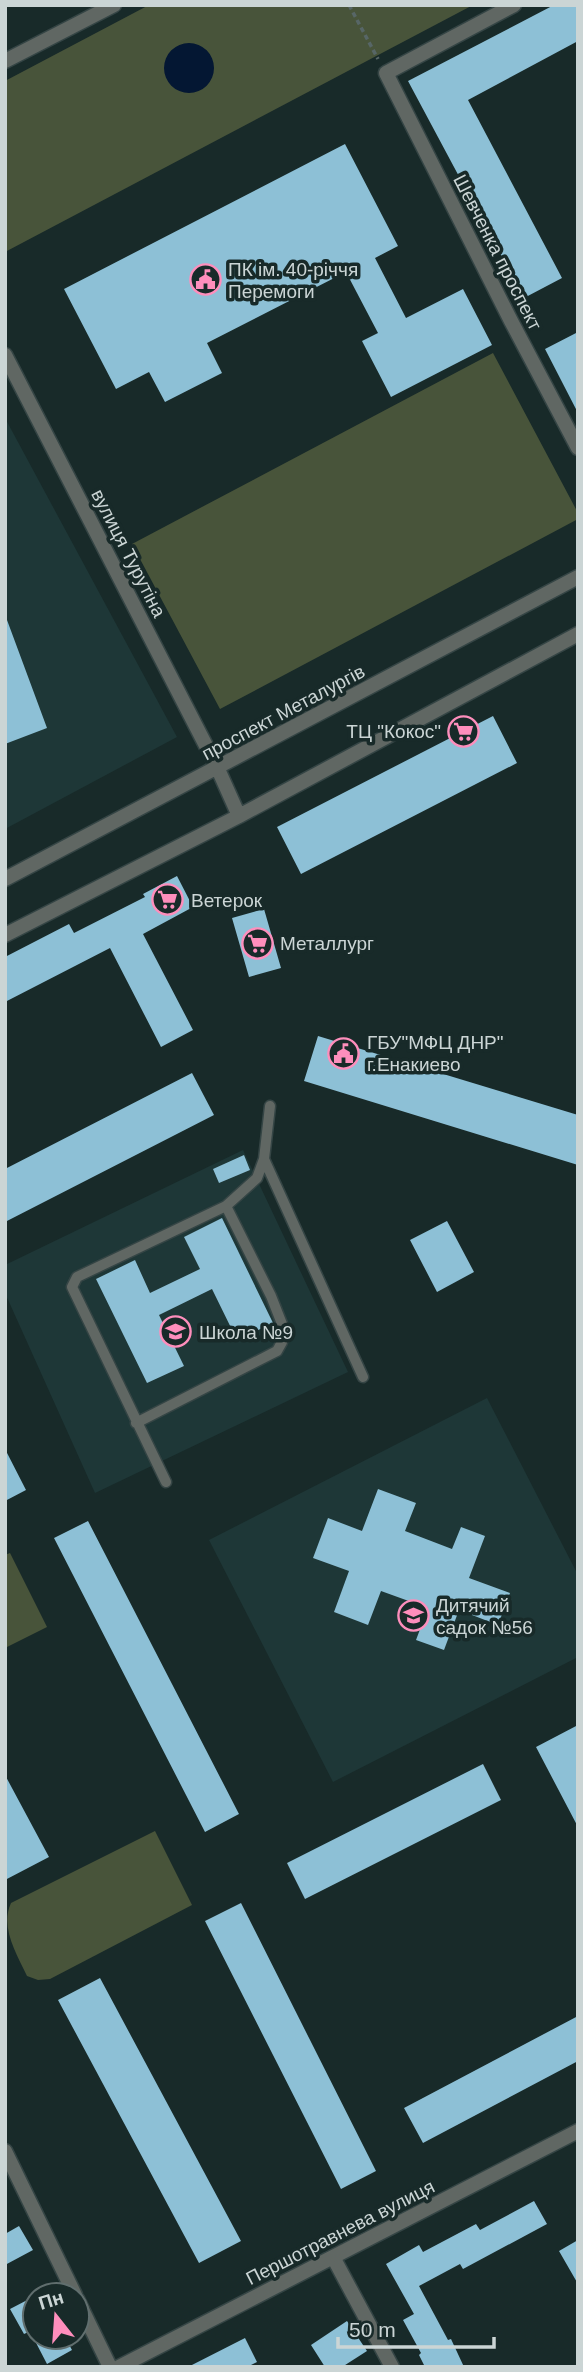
<svg xmlns="http://www.w3.org/2000/svg" width="583" height="2372" font-family="Arial,sans-serif">
<style>
.built{fill:#1e3737}
.green{fill:#48543a}
.water{fill:#041733}
.building{fill:#8dc0d6}
.lines{fill:none;stroke-linecap:round;stroke-linejoin:round}
.service-casing{stroke:#354545;stroke-width:13}
.minor-casing{stroke:#354545;stroke-width:17}
.tertiary-casing{stroke:#354545;stroke-width:17}
.path{stroke:#576666;stroke-width:3.5;stroke-dasharray:5 3.5;stroke-linecap:butt}
.service{stroke:#606763;stroke-width:10}
.minor{stroke:#606763;stroke-width:14}
.tertiary{stroke:#606763;stroke-width:14}
.labels{text-anchor:middle;stroke-width:7;stroke-linejoin:round;paint-order:stroke}
.street-label{font-size:19px;fill:#cbd5d5;stroke:#182a29}
.poi-label{font-size:19px;fill:#cbd5d5;stroke:#182a29;text-anchor:start}
</style>
<rect width="100%" height="100%" fill="#182a29"/>
<path class="built" d="M5,418L177,737L5,829Z
M243,1150L348,1372L95,1493L5,1293V1265Z
M487,1398L578,1575V1657L333,1782L209,1540Z"/>
<path class="green" d="M149,5H473L5,252V81Z
M493,353L578,513V519L220,709L132,544Z
M10,1553L47,1627L5,1648V1555Z
M155,1831L192,1905L50,1979L38,1980L27,1976C16,1953 0,1927 11,1903Z"/>
<path class="water" d="M164 68a25 25 0 1 1 50 0a25 25 0 1 1-50 0Z"/>
<path class="building" d="M554,5H578V41L468,100L562,278L524,298L408,81Z
M345,144L398,246L375,258L406,318L463,289L492,345L391,397L362,341L378,333L346,272L207,343L222,373L165,402L149,372L116,389L64,289Z
M578,332V413L545,349Z
M5,620H7L47,728L5,744Z
M493,716L517,763L301,874L277,827Z
M177,876L193,907L143,934L193,1030L161,1047L110,948L5,1002V957L69,924L74,933L145,897L143,894Z
M264,909L281,968L249,977L232,918Z
M318,1036L578,1115V1165L304,1081Z
M192,1073L214,1115L5,1222V1169Z
M244,1155L250,1170L219,1183L213,1169Z
M222,1218L273,1323L237,1340L212,1289L159,1315L184,1366L147,1383L96,1279L135,1260L150,1293L200,1269L184,1237Z
M447,1221L474,1272L437,1292L410,1240Z
M5,1449L26,1490L5,1501Z
M378,1489L416,1503L405,1531L452,1549L461,1527L485,1536L469,1578L510,1593L498,1625L459,1610L444,1650L416,1640L428,1608L381,1591L368,1625L334,1612L349,1571L313,1558L328,1518L362,1531Z
M88,1521L239,1814L205,1832L54,1538Z
M578,1725V1827L536,1747Z
M483,1764L501,1800L305,1899L287,1863Z
M5,1775L49,1857L5,1880Z
M241,1903L376,2171L341,2189L205,1921Z
M100,1978L241,2241L199,2263L58,2000Z
M578,2016V2061L423,2143L404,2108Z
M534,2201L547,2224L463,2269L460,2264L419,2286L448,2340L451,2339L464,2367H425L419,2355L421,2353L403,2320L414,2314L386,2264L419,2245L423,2252L476,2224L480,2230Z
M19,2226L33,2250L5,2265V2234Z
M578,2240V2284L559,2251Z
M35,2296V2329L24,2334L10,2309Z
M347,2321L367,2351L342,2367H325L311,2345Z
M33,2337H65L72,2350L47,2364Z
M245,2338L257,2362L247,2367H188Z"/>
<g class="lines">
<defs>
<path id="service" d="M264,1159L363,1377
M136,1423L277,1351L282,1342L284,1329L271,1296L226,1206
M166,1482L72,1287L77,1277L226,1206L257,1178L264,1159L270,1106"/>
<path id="minor" d="M514,5L386,73L511,321L578,448
M5,61L114,5
M5,355L218,769
M5,2151L75,2295
M333,2257L392,2367
M77,2299L110,2367
M119,2367L578,2131"/>
<path id="tertiary" d="M218,769L239,816
M5,879L578,577
M5,935L239,816L578,634"/>
</defs>
<use href="#service" class="service-casing"/>
<use href="#minor" class="minor-casing"/>
<use href="#tertiary" class="tertiary-casing"/>
<path class="path" d="M349,5L378,59"/>
<use href="#service" class="service"/>
<use href="#minor" class="minor"/>
<use href="#tertiary" class="tertiary"/>
</g>
<defs>
<symbol id="civic-ring" viewBox="-11 -11 22 22"><circle r="9.5" fill="#182a29" stroke="#fe8ebc" stroke-width="1.5"/><path d="M-.6-6.5H3V-4.5H.6V-3L4-1V1h2V6H-6V1h2V-1L-.6-3ZM-1.2 2.5V6h2.4V2.5Z" fill="#fe8ebc"/></symbol>
<symbol id="supermarket-ring" viewBox="-11 -11 22 22"><circle r="9.5" fill="#182a29" stroke="#fe8ebc" stroke-width="1.5"/><path d="M-6-5.5h2.5l.6 2H6L4.5 2H-2.5L-4.4-4H-6ZM-1.5 3.2a1.3 1.3 0 1 0 .1 0ZM3 3.2a1.3 1.3 0 1 0 .1 0Z" fill="#fe8ebc"/></symbol>
<symbol id="school-ring" viewBox="-11 -11 22 22"><circle r="9.5" fill="#182a29" stroke="#fe8ebc" stroke-width="1.5"/><path d="M0-5L7-2L0 1L-7-2ZM-4 1L0 2.5L4 1V4Q0 6-4 4Z" fill="#fe8ebc"/></symbol>
</defs>
<g fill-rule="evenodd">
<use href="#civic-ring" x="188" y="262" width="35" height="35"/>
<use href="#supermarket-ring" x="446" y="714" width="35" height="35"/>
<use href="#supermarket-ring" x="150" y="882" width="35" height="35"/>
<use href="#supermarket-ring" x="240" y="926" width="35" height="35"/>
<use href="#civic-ring" x="326" y="1036" width="35" height="35"/>
<use href="#school-ring" x="158" y="1314" width="35" height="35"/>
<use href="#school-ring" x="396" y="1598" width="35" height="35"/>
</g>
<g class="labels">
<g class="street-label">
<text transform="translate(498 252) rotate(63)" y="7">Шевченка проспект</text>
<text transform="translate(129 553) rotate(63)" y="7">вулиця Турутіна</text>
<text transform="translate(283 712) rotate(-28)" y="7">проспект Металургів</text>
<text transform="translate(340 2232) rotate(-27)" y="7">Першотравнева вулиця</text>
</g>
<g class="poi-label">
<text x="228" y="276">ПК ім. 40-річчя<tspan x="228" dy="22">Перемоги</tspan></text>
<text x="441" y="738" text-anchor="end">ТЦ "Кокос"</text>
<text x="191" y="907">Ветерок</text>
<text x="280" y="950">Металлург</text>
<text x="367" y="1049">ГБУ"МФЦ ДНР"<tspan x="367" dy="22">г.Енакиево</tspan></text>
<text x="199" y="1339">Школа №9</text>
<text x="436" y="1612">Дитячий<tspan x="436" dy="22">садок №56</tspan></text>
</g>
</g>
<rect width="583" height="2372" fill="none" stroke="#cbd5d5" stroke-width="14"/>
<g transform="translate(56 2316) rotate(343)"><circle r="33" fill="#182a29" stroke="#606e6e" stroke-width="2"/>
<path d="M0-5L12 26L0 18L-12 26Z" fill="#fe8ebc"/>
<text y="-10" font-size="19" font-weight="bold" text-anchor="middle" fill="#cbd5d5">Пн</text>
</g>
<path d="M338 2337v10h156v-10" fill="none" stroke="#cbd5d5" stroke-width="3.5"/>
<text x="349" y="2337" font-size="21" fill="#cbd5d5" stroke="#182a29" stroke-width="5" paint-order="stroke">50 m</text>
</svg>
